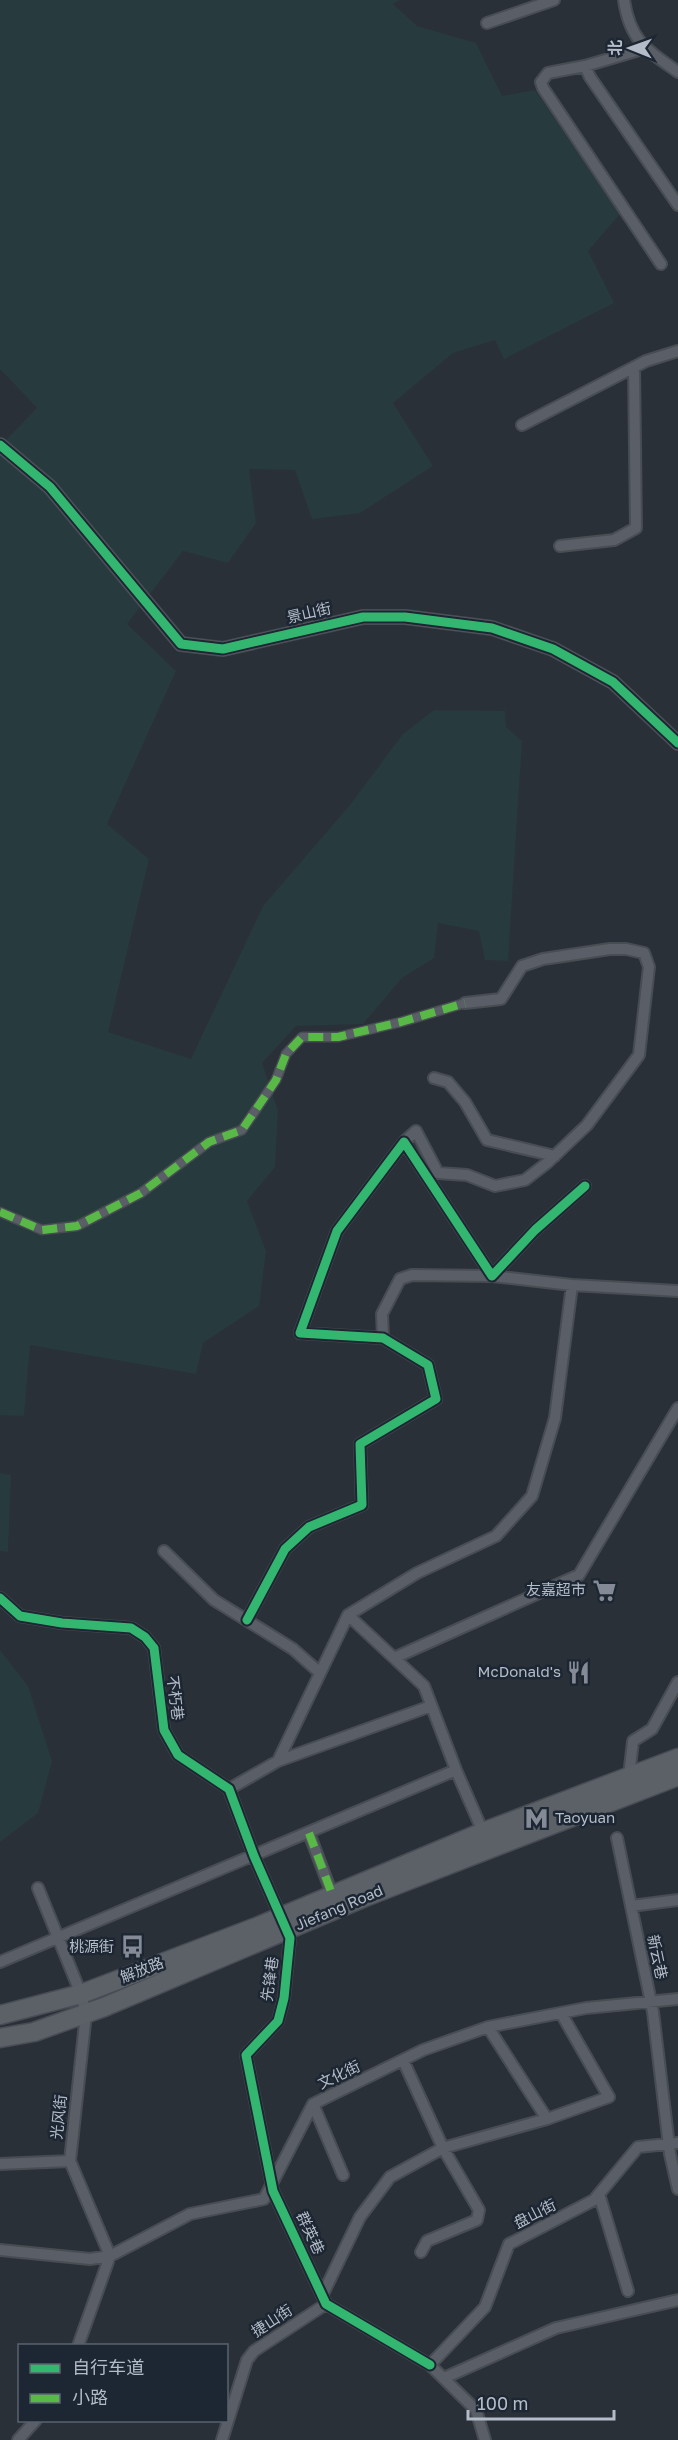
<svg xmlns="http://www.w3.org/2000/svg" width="678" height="2440" font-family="'Golos Text','Noto Sans SC',sans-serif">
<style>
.green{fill:#273a3e}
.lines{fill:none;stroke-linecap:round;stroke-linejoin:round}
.pedestrian-casing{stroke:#484c53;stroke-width:11}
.minor-casing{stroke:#484c53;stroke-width:14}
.tertiary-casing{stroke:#484c53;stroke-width:16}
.primary-casing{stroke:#484c55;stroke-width:21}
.pedestrian{stroke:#5a5e66;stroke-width:8}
.minor{stroke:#5a5e66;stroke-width:10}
.tertiary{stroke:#5a5e66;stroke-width:14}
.primary{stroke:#5c6168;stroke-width:18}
.quiet{stroke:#58b947;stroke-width:8;stroke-dasharray:15 8;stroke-linecap:butt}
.cycleway-casing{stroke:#1d2633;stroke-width:13}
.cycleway{stroke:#33b770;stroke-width:9}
.labels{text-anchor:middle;stroke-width:5;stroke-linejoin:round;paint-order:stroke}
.street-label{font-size:15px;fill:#b4bcc9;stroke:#1d2633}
.poi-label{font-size:15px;fill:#b4bcc9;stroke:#1d2633;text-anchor:end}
</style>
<rect width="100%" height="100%" fill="#2a3038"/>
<path class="green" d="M0,0H400L393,4L417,26L476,43L502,96L535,90L620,214L588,251L614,303L504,359L495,340L453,353L393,403L433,466L360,513L312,519L295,470L249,469L256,523L228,563L183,551L127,624L176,671L107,824L149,859L108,1032L191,1059L263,906L350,805L403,734L434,710L505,711L506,727L522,741L508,961L485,960L479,931L438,923L434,958L402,978L363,1024L296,1026L262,1063L278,1111L275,1167L247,1201L266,1251L259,1306L203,1343L196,1374L30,1345L24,1416L0,1415V446L37,408L0,369Z
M0,1473L11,1475L8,1552L0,1551Z
M0,1650L28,1686L52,1761L38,1813L0,1842Z"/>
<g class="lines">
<defs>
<path id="pedestrian" d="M0,1212L42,1230L77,1226L141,1193L209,1142L242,1130L276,1080L286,1054L302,1037H338L401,1022L465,1003"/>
<path id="minor" d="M624,0C630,41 647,50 678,72
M487,23L554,0
M642,46L636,51L585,66L548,73L541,82L543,88L661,264
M585,66L590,77L678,205
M522,425L646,361L678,351
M560,546L614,540L636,528L634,367
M434,1078L448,1082L465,1102L487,1140L555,1156
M404,1142L416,1131L438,1173L467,1175L495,1186L525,1180L547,1163L587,1125L639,1055L649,967L644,953L626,949H610L543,959L522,966L501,999L465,1003
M383,1338L382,1314L400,1279L412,1275L492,1276L572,1285L678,1291
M164,1551L214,1600L293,1649L319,1672
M0,1598L20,1616L62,1623L131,1628L145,1637L154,1648L164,1730L178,1755L229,1789L254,1856L290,1938L284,1998L278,2021L246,2055L273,2191L326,2304L430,2365
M247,1620L285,1549L309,1527L362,1505L360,1444L436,1399L428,1365L383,1338L300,1333L337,1231L404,1142L492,1276L535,1230L585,1186
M394,1658L579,1575L678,1408
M278,1761L431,1706
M629,1776L633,1741L652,1729L678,1682
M229,1789L278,1761L348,1615
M483,1832L456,1770L424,1686L348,1615L417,1573L496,1536L532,1496L555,1418L572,1285
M309,1833L332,1894
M617,1838L653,2012L670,2154L678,2189
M38,1888L81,1994L86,2014L70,2161L110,2256L78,2346
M631,1906L678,1900
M0,1962L456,1770
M488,2027L547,2119
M403,2060L443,2148L479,2210L477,2220L427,2241L421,2252
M313,2104L343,2175
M0,2164L70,2161
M599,2194L628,2291
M0,2250L90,2259L110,2256L190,2214L264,2199L313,2104L423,2050L488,2027L586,2008L678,1999
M322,2296L360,2217L390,2177L443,2148L547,2119L609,2097L561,2013
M444,2378L556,2328L678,2300
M18,2440L36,2420
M222,2440L247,2360L254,2351L326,2304
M485,2440L476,2410L430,2365L485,2307L509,2244L594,2200L638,2147L678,2143"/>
<path id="tertiary" d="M0,445L50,487L181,644L223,649L363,617H405L492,628L553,649L613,682L678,743"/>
<path id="primary" d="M0,2015L81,1994L259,1926L483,1832L678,1758
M0,2038L34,2032L104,2007L365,1897L678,1776"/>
</defs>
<use href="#pedestrian" class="pedestrian-casing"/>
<use href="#minor" class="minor-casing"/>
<use href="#tertiary" class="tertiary-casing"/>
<use href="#primary" class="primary-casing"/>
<use href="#pedestrian" class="pedestrian"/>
<use href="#minor" class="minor"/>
<use href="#tertiary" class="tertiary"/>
<use href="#primary" class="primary"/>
<path class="quiet" d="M0,1212L42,1230L77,1226L141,1193L209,1142L242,1130L276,1080L286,1054L302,1037H338L401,1022L465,1003
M309,1833L332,1894"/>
<defs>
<path id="cycleway" d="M0,445L50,487L181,644L223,649L363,617H405L492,628L553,649L613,682L678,743
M0,1598L20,1616L62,1623L131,1628L145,1637L154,1648L164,1730L178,1755L229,1789L254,1856L290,1938L284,1998L278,2021L246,2055L273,2191L326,2304L430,2365
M247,1620L285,1549L309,1527L362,1505L360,1444L436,1399L428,1365L383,1338L300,1333L337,1231L404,1142L492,1276L535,1230L585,1186"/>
</defs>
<use href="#cycleway" class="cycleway-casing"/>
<use href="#cycleway" class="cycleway"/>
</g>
<defs>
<symbol id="supermarket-bare" viewBox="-9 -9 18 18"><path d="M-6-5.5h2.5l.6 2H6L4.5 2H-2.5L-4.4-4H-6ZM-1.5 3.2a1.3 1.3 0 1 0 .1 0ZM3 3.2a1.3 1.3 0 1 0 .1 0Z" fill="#848b96" stroke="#1d2633" stroke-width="2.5" paint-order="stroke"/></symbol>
<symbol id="restaurant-bare" viewBox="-9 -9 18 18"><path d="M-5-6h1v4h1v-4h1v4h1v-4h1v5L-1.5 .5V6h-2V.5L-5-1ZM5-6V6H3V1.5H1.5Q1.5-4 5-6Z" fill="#848b96" stroke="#1d2633" stroke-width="2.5" paint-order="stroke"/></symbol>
<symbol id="metro-bare" viewBox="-9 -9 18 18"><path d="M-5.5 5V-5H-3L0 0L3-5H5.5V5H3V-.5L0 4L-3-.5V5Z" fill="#848b96" stroke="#1d2633" stroke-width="2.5" paint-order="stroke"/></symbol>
<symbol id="bus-bare" viewBox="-9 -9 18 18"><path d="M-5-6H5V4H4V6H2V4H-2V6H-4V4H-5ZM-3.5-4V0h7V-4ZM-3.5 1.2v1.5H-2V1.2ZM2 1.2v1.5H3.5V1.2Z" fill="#848b96" stroke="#1d2633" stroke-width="2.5" paint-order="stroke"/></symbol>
</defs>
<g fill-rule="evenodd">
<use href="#supermarket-bare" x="588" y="1574" width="33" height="33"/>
<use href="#restaurant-bare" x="562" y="1656" width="33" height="33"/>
<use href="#metro-bare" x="520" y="1802" width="33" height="33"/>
<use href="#bus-bare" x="116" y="1930" width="33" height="33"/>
</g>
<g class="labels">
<g class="street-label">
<text transform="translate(309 613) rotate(-13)" y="5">景山街</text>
<text transform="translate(175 1698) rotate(83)" y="5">不朽巷</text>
<text transform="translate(339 1908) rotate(-23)" y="5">Jiefang Road</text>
<text transform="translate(657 1957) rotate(78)" y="5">新云巷</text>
<text transform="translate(142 1970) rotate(-21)" y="5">解放路</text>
<text transform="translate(270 1979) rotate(-82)" y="5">先锋巷</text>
<text transform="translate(339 2075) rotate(-26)" y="5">文化街</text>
<text transform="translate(59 2117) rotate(-84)" y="5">光风街</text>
<text transform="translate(535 2214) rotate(-27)" y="5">盘山街</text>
<text transform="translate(310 2233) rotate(65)" y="5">群英巷</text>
<text transform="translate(272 2321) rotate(-33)" y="5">捷山街</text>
</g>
<g class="poi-label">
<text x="586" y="1595">友嘉超市</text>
<text x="561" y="1677">McDonald's</text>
<text x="555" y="1823" text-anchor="start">Taoyuan</text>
<text x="114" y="1952">桃源街</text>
</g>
</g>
<rect x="18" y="2344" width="210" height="78" fill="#1d2633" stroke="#59626f" stroke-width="1.5"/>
<rect x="30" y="2364" width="30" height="9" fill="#33b770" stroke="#59626f" stroke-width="1.5"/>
<text x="72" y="2374" font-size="18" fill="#b4bcc9">自行车道</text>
<rect x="30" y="2394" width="30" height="9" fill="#58b947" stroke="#59626f" stroke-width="1.5"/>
<text x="72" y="2404" font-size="18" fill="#b4bcc9">小路</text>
<g transform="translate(630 48) rotate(271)" stroke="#1d2633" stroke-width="4.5" paint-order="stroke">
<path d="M0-4.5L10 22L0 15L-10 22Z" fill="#b4bcc9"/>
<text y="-9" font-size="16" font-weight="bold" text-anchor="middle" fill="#b4bcc9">北</text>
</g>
<path d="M468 2410v9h146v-9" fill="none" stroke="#b4bcc9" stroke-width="3"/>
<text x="477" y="2410" font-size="18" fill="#b4bcc9" stroke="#1d2633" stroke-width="4.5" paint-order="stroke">100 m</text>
</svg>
